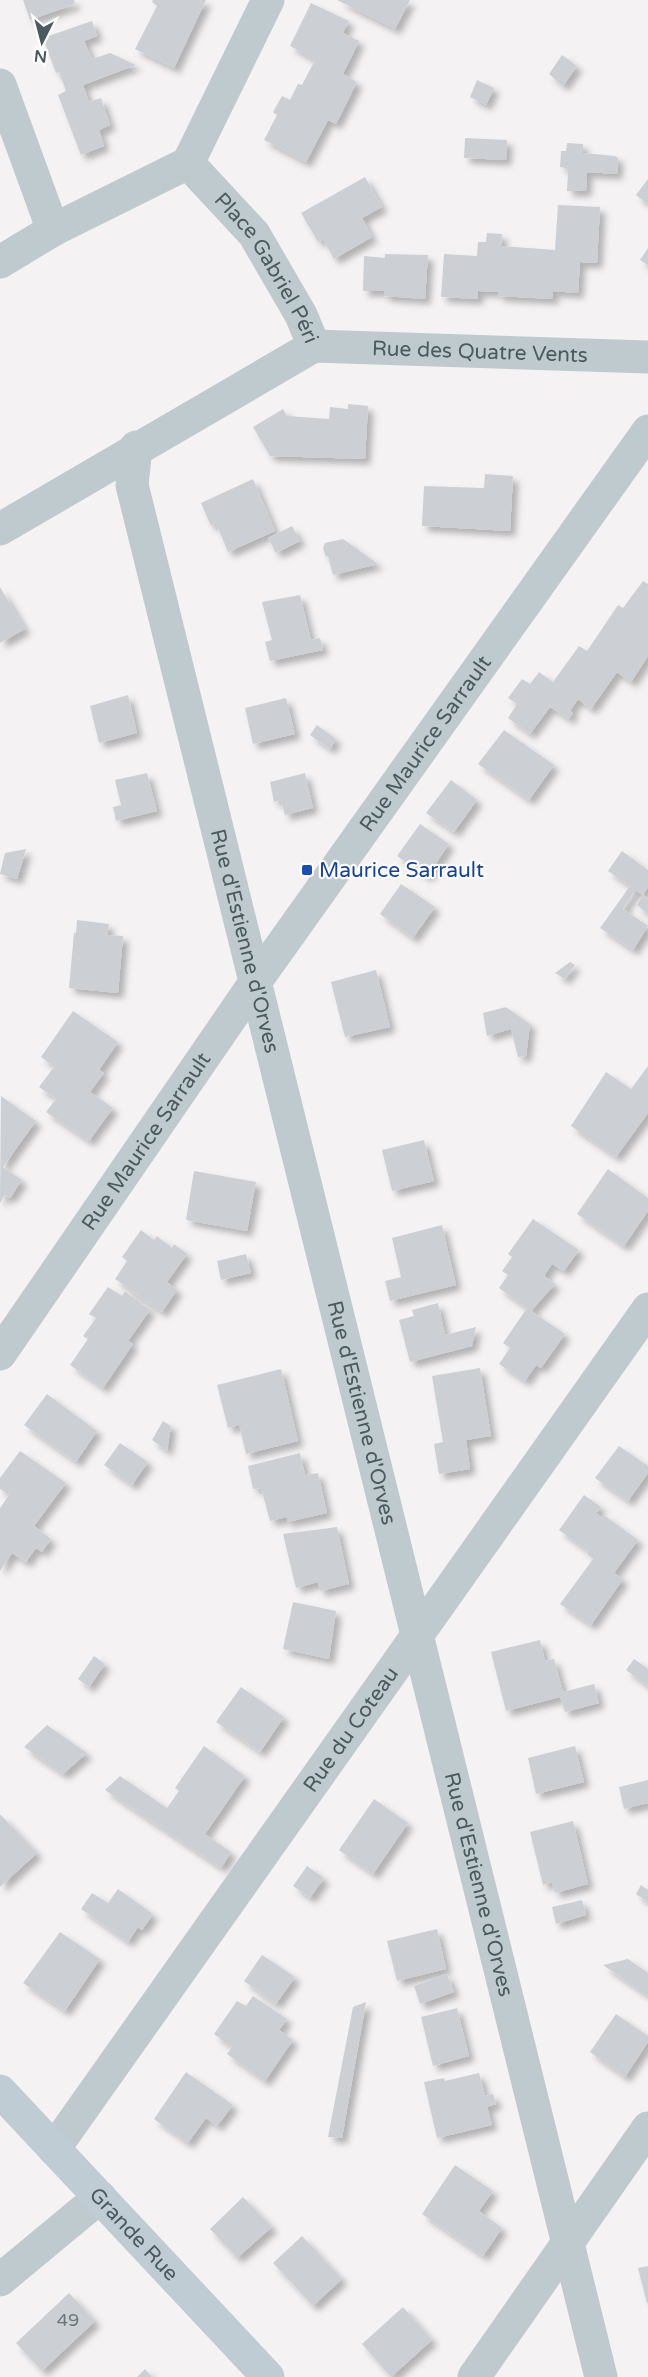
<svg xmlns="http://www.w3.org/2000/svg" width="648" height="2377" font-family="'Varela Round',sans-serif">
<style>
.building{fill:#ccd0d4;filter:url(#shadow)}
.lines{fill:none;stroke-linecap:round;stroke-linejoin:round}
.minor{stroke:#becace;stroke-width:33}
.secondary{stroke:#bfccd3;stroke-width:33}
.transit-dot{fill:#1a4fb4;stroke:#fff;stroke-width:2}
.labels{text-anchor:middle;stroke-width:4.5;stroke-linejoin:round;paint-order:stroke}
.number-label{font-size:18px;fill:#6a787c}
.street-label{font-size:21px;fill:#4a5a5f;stroke:#fff}
.transit-label{font-size:21px;fill:#164399;stroke:#fff;text-anchor:start}
</style>
<defs>
<filter id="shadow"><feDropShadow dx="5.5" dy="5.5" stdDeviation="3" flood-color="#0004"/></filter>
</defs>
<rect width="100%" height="100%" fill="#f4f2f3"/>
<path class="building" d="M23,0H74L75,4L30,20Z
M153,0H206L174,68L135,49L157,6L152,2Z
M337,0H410L395,29Z
M311,3L349,21L343,33L359,41L343,74L357,82L336,124L328,120L306,162L264,140L277,115L273,112L282,96L290,100L298,84L302,85L315,60L290,46Z
M92,21L97,36L84,41L92,59L110,53L136,65L83,85L89,102L101,98L110,125L99,130L104,146L81,155L58,95L66,91L59,72L56,73L43,38Z
M562,55L577,66L563,86L549,74Z
M477,80L494,88L486,105L470,97Z
M465,138L507,140L506,160L464,158Z
M567,143L583,144V153L615,156L618,158L617,174L587,172L586,191H567L568,173L566,168L560,167L561,151H566Z
M365,177L382,207L362,218L372,237L334,259L323,239L318,242L301,213Z
M648,179V204L636,195Z
M558,205L600,207L597,263L580,262L578,293L553,291V299L498,296L499,292L478,291V299L441,297L444,254L477,256L478,242H486L487,233L502,234L501,246L555,250Z
M648,248V265L640,260Z
M385,254L428,255L425,299L384,296V291H363L364,256L385,258Z
M348,404L368,406L365,459L270,456L253,427L283,409L287,416L329,419L330,407L348,409Z
M485,474L513,476L510,531L422,526L424,486L484,488Z
M253,479L275,531L228,552L216,523L211,526L201,503Z
M292,526L300,541L276,553L268,538Z
M343,539L378,564L333,575L328,556L326,557L323,548L325,543Z
M643,581L648,584V656L631,682L617,672L591,709L578,699L570,711L573,713L569,719L550,707L530,734L508,718L517,704L508,698L522,679L530,684L539,672L553,682L579,646L587,651L618,605L623,608Z
M0,587L25,629L0,643Z
M300,595L311,640L320,638L323,650L270,661L265,642L272,640L262,602Z
M128,695L137,733L99,743L90,706Z
M286,698L295,734L253,744L245,708Z
M317,725L336,739L330,749L310,735Z
M504,730L554,765L529,800L478,764Z
M147,773L157,811L116,821L113,807L121,805L115,780Z
M305,773L313,808L285,815L281,800L274,802L270,782Z
M451,780L477,800L454,832L426,813Z
M420,824L449,844L427,877L397,856Z
M26,849L17,879L0,874L5,853Z
M622,851L648,870V887L643,895L635,890L623,909L648,926L633,950L600,928L630,886L608,871Z
M401,884L435,907L413,938L380,914Z
M643,895L648,899V914L637,905Z
M77,920L109,924L107,935L123,936L118,993L69,988L74,933H76Z
M570,962L575,965L565,979L555,973Z
M376,970L390,1027L345,1037L331,982Z
M506,1007L530,1024L526,1056L518,1057L511,1029L487,1036L483,1013Z
M73,1011L118,1042L99,1070L104,1073L90,1092L113,1108L89,1141L46,1112L56,1099L39,1087L54,1067L41,1057Z
M648,1066V1113L616,1157L571,1126L606,1072L631,1089Z
M1,1096L36,1121L3,1167L22,1180L10,1198L5,1195L0,1203Z
M424,1140L434,1181L392,1191L382,1150Z
M608,1169L648,1198V1211L624,1246L577,1214Z
M194,1171L256,1182L247,1231L186,1220Z
M533,1219L579,1250L564,1271L552,1264L544,1276L555,1284L531,1311L565,1334L541,1368L536,1365L525,1381L499,1364L510,1348L503,1343L527,1308L499,1288L508,1275L502,1271L512,1257L508,1254Z
M442,1225L456,1285L390,1301L385,1281L401,1277L392,1238Z
M141,1230L154,1240L157,1236L172,1248L174,1244L187,1254L167,1282L177,1290L162,1312L115,1279L127,1261L122,1257Z
M246,1254L251,1273L221,1280L217,1261Z
M108,1287L122,1296L125,1291L150,1310L128,1341L133,1344L103,1388L70,1365L88,1339L83,1336L96,1318L89,1314Z
M438,1303L445,1335L476,1327L472,1346L410,1362L399,1320L414,1316L412,1310Z
M480,1368L491,1436L466,1440L470,1469L439,1474L434,1444L443,1442L432,1376Z
M281,1369L298,1441L246,1454L239,1425L228,1428L217,1385Z
M47,1394L97,1431L76,1462L24,1425Z
M163,1421L171,1426L167,1451L152,1440Z
M120,1443L148,1462L132,1485L104,1465Z
M619,1446L648,1466V1473L628,1501L595,1478Z
M20,1451L66,1483L34,1526L51,1539L42,1552L36,1548L26,1562L12,1553L0,1571V1508L9,1495L0,1489V1478Z
M300,1453L305,1475L318,1473L327,1513L287,1522V1517L270,1521L261,1488L253,1489L248,1466Z
M584,1495L601,1507L596,1513L602,1518L604,1515L638,1540L614,1573L623,1579L591,1625L560,1604L593,1559L587,1554L588,1551L559,1530Z
M337,1527L349,1584L320,1591L318,1582L296,1588L283,1534Z
M293,1602L336,1611L329,1659L283,1649Z
M540,1640L545,1661L554,1659L563,1692L594,1684L599,1703L565,1712L560,1697L506,1711L491,1652Z
M94,1656L105,1664L89,1687L78,1679Z
M634,1659L648,1669V1686L626,1670Z
M241,1687L284,1717L260,1752L216,1722Z
M47,1725L87,1753L63,1774L24,1747Z
M204,1746L245,1776L205,1834L231,1852L221,1868L105,1790L120,1776L167,1808L179,1791L175,1788Z
M575,1746L584,1782L536,1794L528,1758Z
M648,1780V1803L624,1809L619,1787Z
M374,1799L408,1823L373,1874L339,1850Z
M0,1814L37,1853L0,1887Z
M573,1821L588,1884L555,1893L552,1882L543,1885L530,1832Z
M307,1866L324,1878L310,1898L293,1886Z
M641,1885L648,1890V1902L636,1894Z
M118,1889L153,1914L142,1930L138,1927L128,1942L81,1909L92,1893L108,1903Z
M582,1900L586,1915L556,1924L552,1907Z
M437,1929L446,1969L397,1981L387,1941Z
M60,1932L100,1959L65,2011L23,1983Z
M262,1955L295,1977L276,2004L244,1981Z
M628,1959L648,1973V1996L603,1965Z
M447,1974L454,1992L420,2004L414,1986Z
M253,1996L287,2019L279,2030L293,2040L265,2081L227,2054L232,2047L214,2034L237,2001L246,2006Z
M366,2002L342,2138L328,2137L353,2007Z
M457,2008L469,2056L433,2066L421,2017Z
M616,2014L648,2036V2042L625,2077L590,2052Z
M186,2072L233,2105L217,2126L206,2118L188,2143L154,2119Z
M479,2073L485,2096L493,2094L496,2104L487,2107L492,2125L437,2138L424,2082L444,2078L445,2081Z
M455,2165L493,2191L479,2211L502,2228L483,2256L422,2214Z
M243,2197L272,2227L237,2258L210,2229Z
M302,2236L342,2279L313,2306L273,2263Z
M648,2266V2303H647L638,2268Z
M69,2293L95,2321L42,2371L16,2343Z
M403,2307L432,2340L391,2377L362,2344Z
M145,2369L152,2377H137Z"/>
<g class="lines">
<g class="minor">
<path d="M0,85L53,230"/>
<path d="M188,163L268,0"/>
<path id="s1" d="M0,262L53,230L188,163L254,234L301,315L314,346L0,529"/>
<path id="s2" d="M314,346L648,357"/>
<path id="s3" d="M136,447L132,485L601,2377"/>
<path id="s4" d="M0,1354L256,981L648,431"/>
<path id="s5" d="M54,2149L648,1309"/>
<path d="M0,2280L100,2197"/>
<path d="M474,2377L648,2128"/>
</g>
<path class="secondary" id="s6" d="M0,2091L268,2377"/>
</g>
<rect class="transit-dot" x="301" y="864" width="12" height="12" rx="3"/>
<g class="labels">
<g class="number-label">
<text x="68" y="2326">49</text>
</g>
<g class="street-label">
<text dy="7" stroke="none"><textPath href="#s1" startOffset="345">Place Gabriel Péri</textPath></text>
<text dy="7" stroke="none"><textPath href="#s2" startOffset="166">Rue des Quatre Vents</textPath></text>
<text dy="7" stroke="none"><textPath href="#s4" startOffset="744">Rue Maurice Sarrault</textPath></text>
<text dy="7" stroke="none"><textPath href="#s3" startOffset="508">Rue d'Estienne d'Orves</textPath></text>
<text dy="7" stroke="none"><textPath href="#s4" startOffset="258">Rue Maurice Sarrault</textPath></text>
<text dy="7" stroke="none"><textPath href="#s3" startOffset="994">Rue d'Estienne d'Orves</textPath></text>
<text dy="7" stroke="none"><textPath href="#s5" startOffset="514">Rue du Coteau</textPath></text>
<text dy="7" stroke="none"><textPath href="#s3" startOffset="1480">Rue d'Estienne d'Orves</textPath></text>
<text dy="7" stroke="none"><textPath href="#s6" startOffset="196">Grande Rue</textPath></text>
</g>
<g class="transit-label">
<text x="319" y="877">Maurice Sarrault</text>
</g>
</g>
<g transform="translate(42 42) rotate(186)" stroke="#ffffff" stroke-width="4.5" paint-order="stroke">
<path d="M0-4.5L10 22L0 15L-10 22Z" fill="#4a5a5f"/>
<text y="-9" font-size="16" font-weight="bold" text-anchor="middle" fill="#4a5a5f">N</text>
</g>
</svg>
